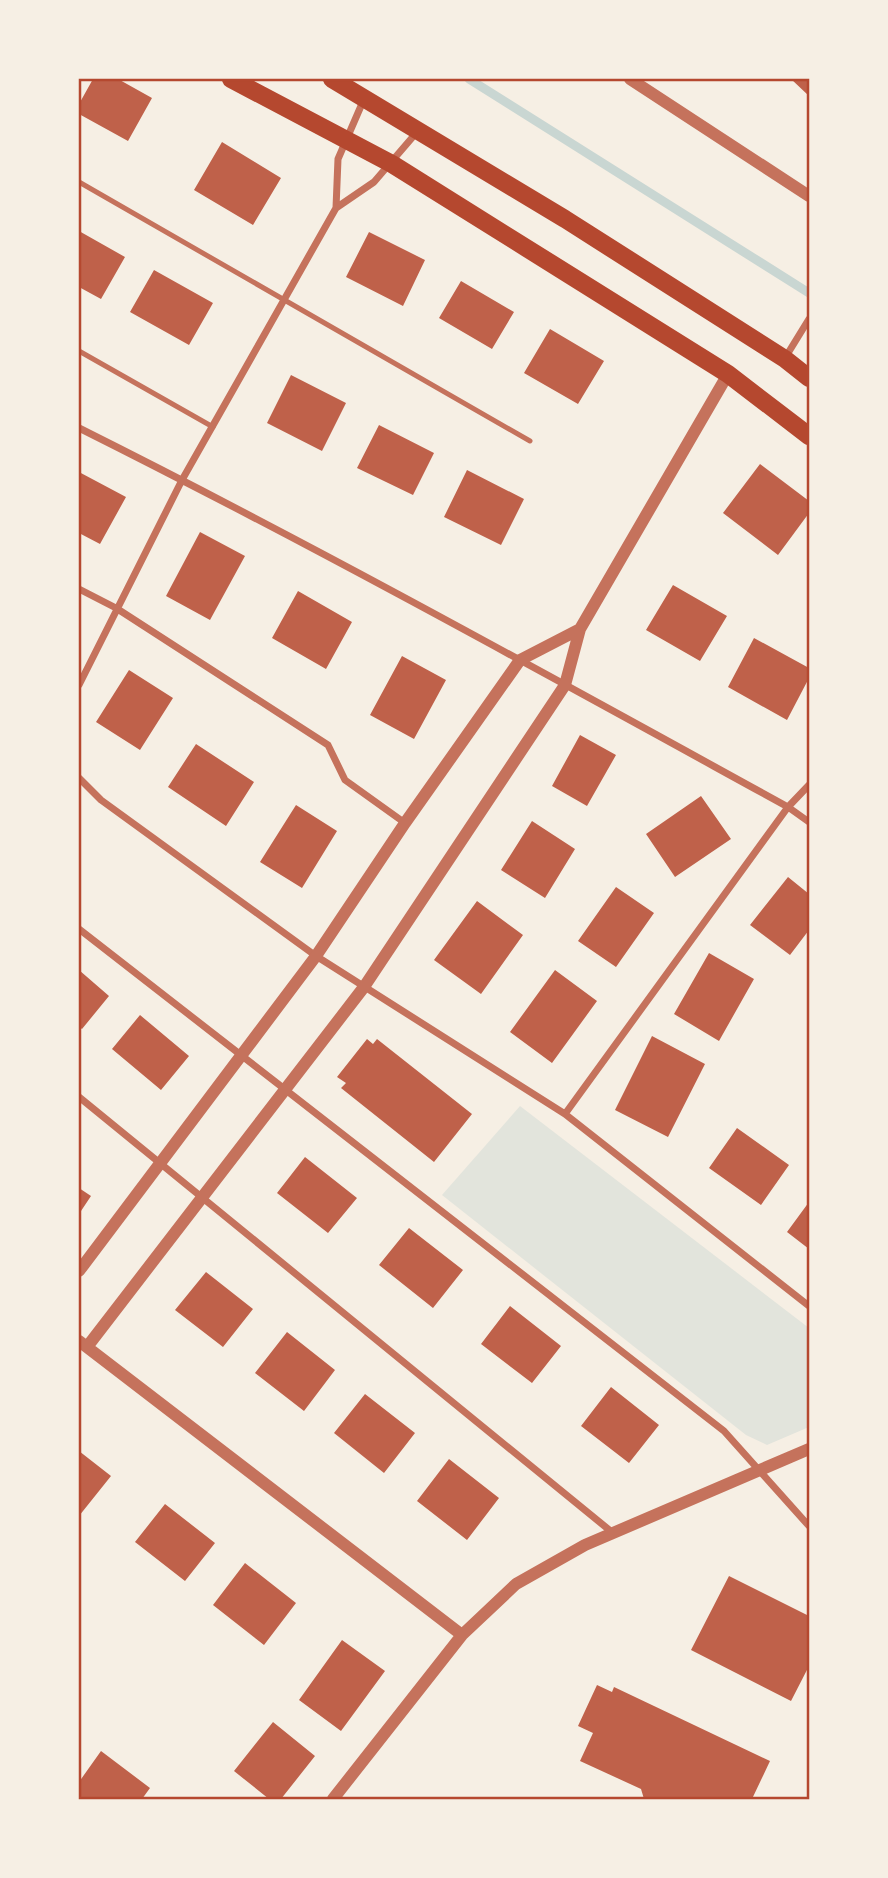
<svg xmlns="http://www.w3.org/2000/svg" width="888" height="1878" font-family="'Titillium Web',sans-serif">
<style>
.green{fill:#e2e4dc}
.lines{fill:none;stroke-linecap:round;stroke-linejoin:round}
.stream{stroke:#c9d6d2;stroke-width:9}
.building{fill:#bf614a}
.service{stroke:#c5725c;stroke-width:5}
.minor{stroke:#c5725c;stroke-width:7}
.tertiary{stroke:#c5725c;stroke-width:12}
.primary{stroke:#b5482f;stroke-width:18}
.neatline{fill:none;stroke:#b5482f;stroke-width:2.5}
</style>
<rect width="100%" height="100%" fill="#f6efe4"/>
<path class="green" d="M520,1106L809,1328V1427L767,1445L746,1435L442,1195Z"/>
<g class="lines">
<path class="stream" d="M469,79L809,293"/>
</g>
<path class="building" d="M93,79H118L152,98L128,141L79,114V104Z
M791,79H809V96Z
M222,142L281,178L253,225L194,190Z
M79,231L125,257L101,299L79,287Z
M369,232L425,260L403,306L346,277Z
M154,270L213,303L189,345L130,312Z
M461,281L514,312L492,349L439,318Z
M550,329L604,361L578,404L524,373Z
M291,375L346,403L322,451L267,423Z
M379,425L434,453L413,495L357,468Z
M760,464L809,501V513L778,555L723,513Z
M467,470L524,499L501,545L444,517Z
M79,472L126,497L100,544L79,533Z
M200,532L245,556L210,620L166,596Z
M673,585L727,616L700,661L646,630Z
M298,591L352,622L326,669L272,638Z
M754,638L809,668V678L787,720L728,687Z
M402,656L446,680L414,739L370,715Z
M129,670L173,698L140,750L96,722Z
M580,735L616,755L587,806L552,786Z
M196,744L254,782L226,826L168,787Z
M701,796L731,839L675,877L646,834Z
M296,805L337,831L302,888L260,862Z
M532,821L575,849L545,898L501,870Z
M788,877L809,894V930L790,955L750,925Z
M616,887L654,913L616,967L578,941Z
M477,901L523,935L481,994L434,960Z
M709,953L754,979L719,1041L674,1014Z
M79,970L109,996L82,1029L79,1027Z
M555,970L597,1001L552,1063L510,1032Z
M140,1015L189,1056L161,1090L112,1049Z
M652,1036L705,1064L668,1137L615,1110Z
M367,1039L373,1044L377,1039L472,1114L434,1162L341,1088L346,1083L337,1077Z
M737,1128L789,1165L761,1205L709,1168Z
M305,1157L357,1198L328,1233L277,1193Z
M79,1188L91,1196L79,1214Z
M809,1202V1249L787,1232Z
M409,1228L463,1270L433,1308L379,1265Z
M206,1272L253,1309L223,1347L175,1310Z
M510,1306L561,1346L532,1383L481,1344Z
M287,1332L335,1370L304,1411L255,1373Z
M611,1387L659,1425L629,1463L581,1426Z
M365,1394L415,1433L384,1473L334,1433Z
M79,1451L111,1476L79,1516Z
M449,1459L499,1498L467,1540L417,1501Z
M165,1504L215,1543L185,1581L135,1542Z
M245,1563L296,1603L264,1645L213,1605Z
M729,1576L809,1616V1666L791,1701L691,1650Z
M342,1640L385,1671L341,1731L299,1700Z
M597,1685L612,1692L614,1687L770,1761L752,1799H644L641,1789L580,1761L593,1733L578,1726Z
M273,1722L315,1756L281,1799H269L234,1771Z
M101,1751L150,1788L142,1799H79V1782Z"/>
<g class="lines">
<path class="service" d="M79,182L530,441
M79,351L213,427"/>
<path class="minor" d="M336,208L338,159L364,99
M785,358L809,319
M79,428C319,548 553,678 788,807L809,822
M79,589L116,608L328,745L345,780L405,823
M79,685L182,480L336,208L374,182L417,132
M79,778L101,800L316,956L565,1114L809,1306
M79,929L724,1431L809,1526
M79,1097L613,1533
M565,1114L788,807L809,785"/>
<path class="tertiary" d="M630,79L809,196
M79,1271L316,956L405,823L520,660L580,629
M79,1341L462,1635
M87,1347L364,987L565,685L580,629L728,374
M333,1799L462,1635L516,1584L585,1545L809,1449"/>
<path class="primary" d="M231,79L392,164L728,374L809,436
M332,79L565,219L785,359L809,378"/>
</g>
<rect width="888" height="1878" fill="none" stroke="#f6efe4" stroke-width="161"/>
<rect x="80" y="80" width="728" height="1718" class="neatline"/>
</svg>
